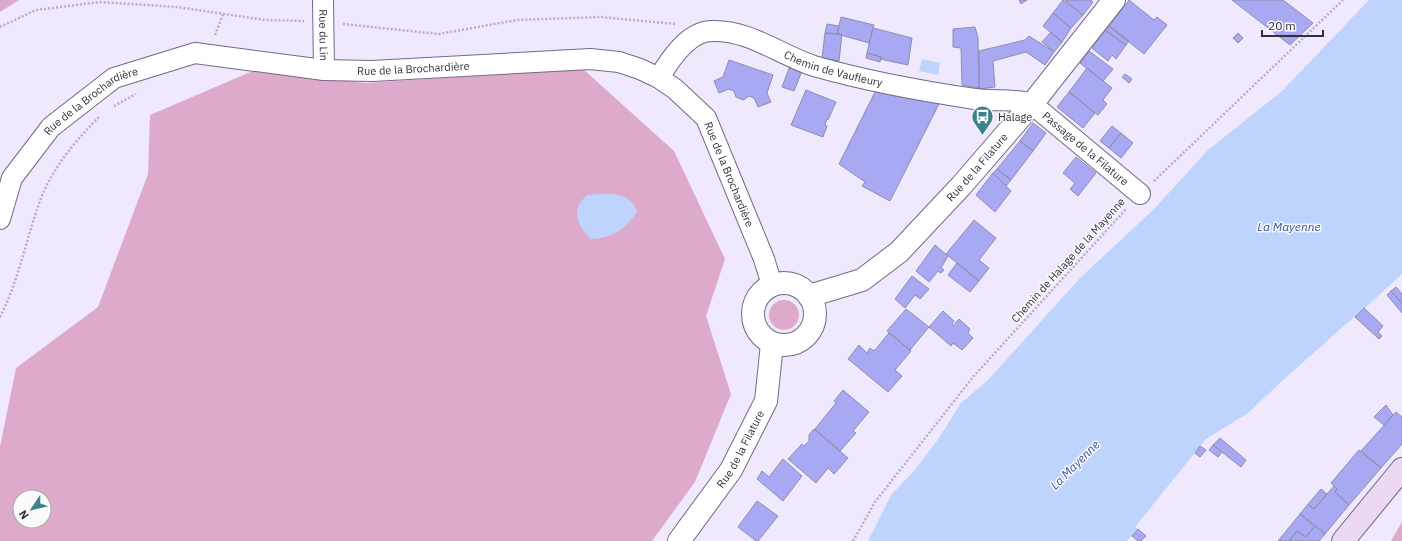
<svg xmlns="http://www.w3.org/2000/svg" width="1402" height="541" font-family="'IBM Plex Sans',sans-serif">
<style>
.green{fill:#dac;fill-rule:evenodd}
.water{fill:#bfd4fd}
.building{fill:#a8a9f2;stroke:#8c8eaf}
.lines{fill:none;stroke-linecap:round;stroke-linejoin:round}
.minor-casing{stroke:#736887;stroke-width:22}
.tertiary-casing{stroke:#736887;stroke-width:24}
.secondary-casing{stroke:#736887;stroke-width:24}
.path{stroke:#b6afc2;stroke-width:2.5;stroke-dasharray:2 2;stroke-linecap:butt}
.minor{stroke:#fff;stroke-width:20}
.tertiary{stroke:#fff;stroke-width:22}
.secondary{stroke:#ecd8f0;stroke-width:22}
.labels{text-anchor:middle;stroke-width:3;stroke-linejoin:round;paint-order:stroke}
.street-label{font-size:11px;fill:#332e3b;stroke:#fafafa}
.poi-label{font-size:11px;fill:#332e3b;stroke:#fafafa;text-anchor:start}
.water-label{font-size:12px;font-style:italic;fill:#3052a1;stroke:#fafafa}
</style>
<rect width="100%" height="100%" fill="#f0e9fe"/>
<path class="green" d="M0,0H19L0,12Z
M583,69L674,151L725,259L706,316L731,394L695,482L652,541H0V447L16,368L98,307L148,174L150,115L255,70L365,83ZM20,497H44V521H20Z
M769 315a15 15 0 1 1 30 0a15 15 0 1 1-30 0Z
M1402,522V541H1391Z"/>
<path class="water" d="M1369,0H1402V274L1355,317H1354L1281,382L1248,413L1206,439L1135,527L1138,529L1127,541H868L891,495L914,471L939,438L961,403L988,380L1080,278L1154,209L1208,150L1282,91Z
M922,59L940,63L938,75L919,71Z
M588,195C607,194 630,190 637,212C625,229 613,238 591,239C578,227 569,208 588,195Z"/>
<path class="building" d="M1019,0H1027L1021,4Z
M1063,0L1083,15L1071,28L1053,13Z
M1065,0H1091L1093,2L1083,15Z
M1129,0L1154,20L1157,17L1167,25L1144,54L1109,26Z
M1232,0H1283L1313,23L1290,45Z
M1053,13L1071,28L1062,42L1043,26Z
M841,17L874,25L869,43L837,34Z
M827,24L839,26L837,34L825,33Z
M1109,26L1129,41L1126,45L1105,30Z
M975,27L978,38L979,88L962,85L961,48L953,47V29Z
M873,28L912,38L908,65L880,59L881,57L867,53Z
M1105,30L1126,45L1116,59L1112,55L1108,61L1092,48Z
M1051,32L1062,42L1054,52L1042,42Z
M825,33L842,34L839,61L822,58Z
M1238,33L1243,38L1238,43L1233,38Z
M1029,36L1054,52L1045,65L1026,52L993,61L995,87L979,89V51L1025,40Z
M1089,51L1113,69L1103,81L1080,63Z
M867,53L881,57L880,62L866,58Z
M729,60L773,75L767,93L771,102L758,107L754,98L749,96L743,100L736,97L734,91L729,89L719,93L714,81L723,77Z
M790,66L802,71L794,91L782,87Z
M1087,68L1112,88L1103,100L1107,104L1098,115L1069,92Z
M1125,74L1132,79L1129,83L1122,77Z
M806,90L836,102L828,120L827,119L825,125L827,126L823,137L791,125Z
M876,90L940,102L890,201L862,186L865,182L839,164Z
M1069,92L1095,113L1083,128L1057,107Z
M1033,123L1046,133L1033,151L1020,141Z
M1112,126L1121,133L1109,148L1100,141Z
M1121,133L1133,143L1121,158L1109,148Z
M1020,141L1033,151L1011,180L997,169Z
M1076,157L1096,173L1078,196L1070,189L1075,183L1063,173Z
M997,169L1011,180L1006,186L993,173Z
M993,173L1011,191L995,212L976,195Z
M974,220L996,238L979,260L989,268L979,281L946,254Z
M935,245L948,256L941,268L944,270L941,273L938,271L929,282L916,271Z
M957,263L979,281L970,292L948,275Z
M912,276L929,289L920,299L915,295L905,308L895,299Z
M1396,287L1402,294V303L1391,291Z
M1391,291L1402,303V313L1387,295Z
M1364,308L1383,326L1378,332L1382,336L1379,339L1355,317Z
M906,309L929,327L910,350L887,331Z
M943,311L954,321L952,324L953,326L959,319L970,329L968,333L973,338L962,350L953,343L951,346L929,327Z
M889,333L911,351L895,370L902,376L888,392L848,359L859,345L867,353L870,348L874,351Z
M843,390L869,412L853,431L856,433L840,451L815,429L836,403L834,401Z
M1386,405L1393,415L1384,425L1374,417Z
M1396,412L1402,417V444L1381,468L1361,451Z
M814,429L848,458L834,474L828,468L816,483L788,459L802,444L804,446L809,441V435Z
M1220,438L1246,460L1241,467L1213,445Z
M1213,445L1222,452L1218,457L1209,450Z
M1200,446L1206,450L1200,457L1195,453Z
M1359,450L1381,468L1349,505L1335,492L1337,489L1331,483Z
M783,459L802,476L783,501L757,479L762,471L769,477Z
M1334,486L1337,489L1335,492L1349,505L1325,534L1300,514L1308,504L1314,509Z
M1321,489L1327,494L1314,509L1308,504Z
M757,501L778,516L758,541H756L738,527Z
M1300,514L1315,526L1306,537L1297,531L1289,541H1278Z
M1315,526L1325,534L1319,541H1289L1297,531L1306,537Z
M1138,529L1146,536L1141,541H1138L1132,536Z"/>
<g class="lines">
<defs>
<g id="minor">
<path id="s1" d="M323,0L324,70"/>
<path id="s2" d="M659,78C670,59 688,32 711,31C748,29 780,55 814,66C866,81 921,91 975,99C994,102 1014,98 1032,104L1140,194"/>
<path id="s3" d="M0,219L12,178L51,127L114,78L195,53L324,70L372,71L590,59L619,62L640,69L659,78L675,89L706,118L764,259L772,285"/>
</g>
<g id="tertiary">
<circle cx="784" cy="314" r="31"/>
<path id="s4" d="M809,296L862,280L899,252L961,186L1032,104L1114,0"/>
<path id="s5" d="M679,541L731,470L766,401L772,344"/>
</g>
<path id="secondary" d="M1343,541L1402,469"/>
</defs>
<use href="#minor" class="minor-casing"/>
<use href="#tertiary" class="tertiary-casing"/>
<use href="#secondary" class="secondary-casing"/>
<path class="path" d="M343,24L439,34L517,20L600,17L676,24
M0,27L36,10L99,2L177,7L265,20L304,21
M215,35L223,14
M114,106L136,94
M1154,181L1343,0
M0,317C19,280 26,239 40,201C52,168 76,140 100,116
M853,541L875,502L973,377L1127,208"/>
<use href="#minor" class="minor"/>
<use href="#tertiary" class="tertiary"/>
<use href="#secondary" class="secondary"/>
</g>
<defs>
<symbol id="bus-pin" viewBox="-11 -11 22 30"><path d="M0 17L-7.5 6A9.5 9.5 0 1 1 7.5 6Z" fill="#3b828c" stroke="#fafafa"/><path d="M-5-6H5V4H4V6H2V4H-2V6H-4V4H-5ZM-3.5-4V0h7V-4ZM-3.5 1.2v1.5H-2V1.2ZM2 1.2v1.5H3.5V1.2Z" fill="#fff"/></symbol>
</defs>
<g fill-rule="evenodd">
<use href="#bus-pin" x="970" y="104" width="25" height="34"/>
</g>
<g class="labels">
<g class="street-label">
<text dy="4" stroke="none"><textPath href="#s1" startOffset="35">Rue du Lin</textPath></text>
<text dy="4" stroke="none"><textPath href="#s2" startOffset="202">Chemin de Vaufleury</textPath></text>
<text dy="4" stroke="none"><textPath href="#s3" startOffset="491">Rue de la Brochardière</textPath></text>
<text dy="4" stroke="none"><textPath href="#s3" startOffset="155">Rue de la Brochardière</textPath></text>
<text dy="4" stroke="none"><textPath href="#s2" startOffset="474">Passage de la Filature</textPath></text>
<text dy="4" stroke="none"><textPath href="#s4" startOffset="217">Rue de la Filature</textPath></text>
<text dy="4" stroke="none"><textPath href="#s3" startOffset="863">Rue de la Brochardière</textPath></text>
<text transform="translate(1068 260) rotate(-48)" y="4">Chemin de Halage de la Mayenne</text>
<text dy="4" stroke="none"><textPath href="#s5" startOffset="111">Rue de la Filature</textPath></text>
</g>
<g class="poi-label">
<text x="998" y="121">Halage</text>
</g>
<g class="water-label">
<text x="1289" y="231">La Mayenne</text>
<text transform="translate(1075 465) rotate(-45)" y="4">La Mayenne</text>
</g>
</g>
<g transform="translate(32 509) rotate(235)"><circle r="19" fill="#fafafa" stroke="#aaa8ae"/>
<path d="M0-3L7 15L0 10L-7 15Z" fill="#3b828c"/>
<text y="-6" font-size="11" font-weight="bold" text-anchor="middle" fill="#332e3b">N</text>
</g>
<path d="M1262 30v6h61v-6" fill="none" stroke="#332e3b" stroke-width="2"/>
<text x="1268" y="30" font-size="12" fill="#332e3b" stroke="#fafafa" stroke-width="3" paint-order="stroke">20 m</text>
</svg>
